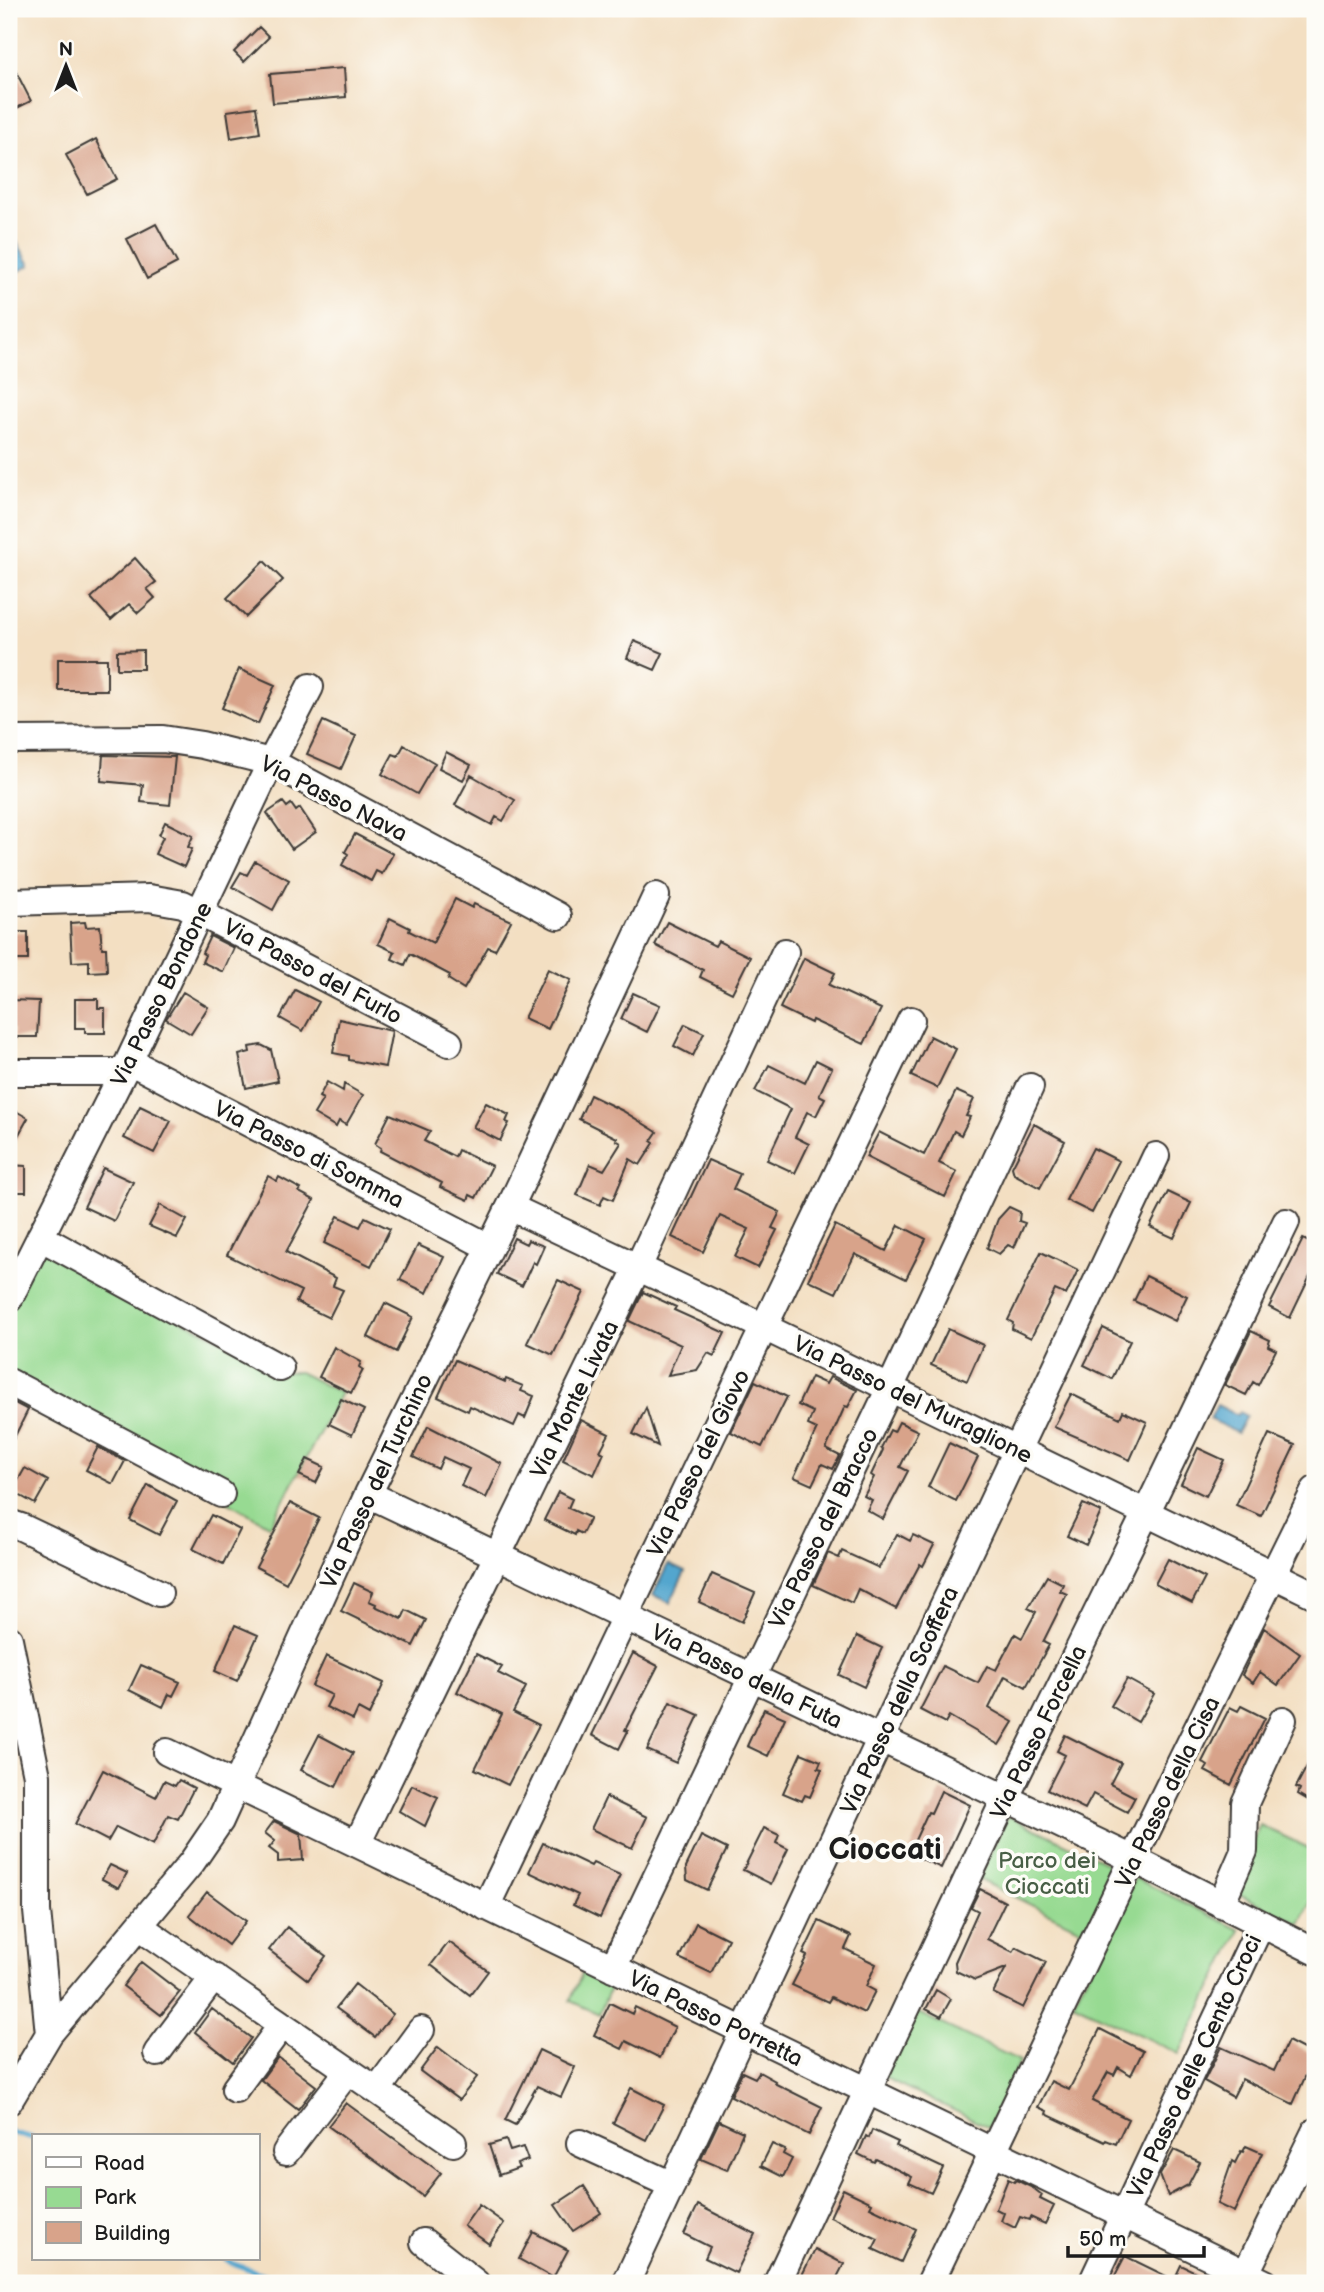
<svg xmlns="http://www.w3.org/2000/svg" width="1324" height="2292" font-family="'Balsamiq Sans',sans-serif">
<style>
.green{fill:#97da92;stroke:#5a7b57;stroke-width:2}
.water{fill:#53a6ce;stroke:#386175;stroke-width:2}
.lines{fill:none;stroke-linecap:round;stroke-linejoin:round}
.stream{stroke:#53a6ce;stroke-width:5}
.building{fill:#d8a38a}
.minor-casing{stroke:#3c3935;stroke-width:30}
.minor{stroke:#fff;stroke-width:26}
.labels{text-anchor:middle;stroke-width:7;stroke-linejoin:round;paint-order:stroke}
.street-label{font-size:23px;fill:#1c1c1c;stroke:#fdfcf7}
.park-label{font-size:23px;fill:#475e45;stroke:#fdfcf7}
.district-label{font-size:30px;font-weight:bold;fill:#1c1c1c;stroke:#fdfcf7}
</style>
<rect width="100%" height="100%" fill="#fdfcf7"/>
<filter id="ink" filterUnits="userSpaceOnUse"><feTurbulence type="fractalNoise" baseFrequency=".0143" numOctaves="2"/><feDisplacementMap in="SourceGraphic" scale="14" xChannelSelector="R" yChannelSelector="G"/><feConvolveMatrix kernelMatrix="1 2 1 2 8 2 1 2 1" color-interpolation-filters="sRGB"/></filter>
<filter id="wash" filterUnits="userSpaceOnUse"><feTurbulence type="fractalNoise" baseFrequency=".00686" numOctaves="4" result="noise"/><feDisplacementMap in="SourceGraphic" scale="28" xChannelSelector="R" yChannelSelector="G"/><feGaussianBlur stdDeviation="1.57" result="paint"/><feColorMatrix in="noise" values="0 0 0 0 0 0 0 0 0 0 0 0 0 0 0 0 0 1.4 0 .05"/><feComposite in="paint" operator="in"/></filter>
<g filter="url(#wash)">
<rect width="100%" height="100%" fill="#f3dfc2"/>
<path class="green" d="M38,1247L284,1372H299L341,1393L270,1526L9,1373V1307Z
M1008,1816L1117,1868L1086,1932L978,1879Z
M1260,1825L1315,1851V1894L1300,1924L1229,1889Z
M1135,1878L1240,1930L1179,2054L1073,2003Z
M584,1969L613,1982L599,2014L570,2001Z
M912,2010L1020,2061L989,2127L881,2076Z"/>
<path class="water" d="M9,228L30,265L9,277Z
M1217,1405L1237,1415L1239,1412L1246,1416L1237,1433L1210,1419Z
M668,1564L685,1572L670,1603L653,1595Z"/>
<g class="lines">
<path class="stream" d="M9,2130L13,2133L33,2138
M226,2259L231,2263L289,2283"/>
</g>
<g id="blocks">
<path class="building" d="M259,27L269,37L244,62L234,52Z
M9,58L31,101L9,112Z
M344,68L346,97L273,103L270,74Z
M256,107L260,133L231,138L227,111Z
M96,139L117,179L87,194L66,155Z
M156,224L177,263L147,279L127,239Z
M135,558L156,582L147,589L155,598L138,613L129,604L111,620L91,598Z
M264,561L283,580L246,617L227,598Z
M634,641L663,653L655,670L627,658Z
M143,650V669H117V651Z
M58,659H107V690H58Z
M239,669L275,685L258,724L222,708Z
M323,721L356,736L341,769L307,754Z
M404,745L435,763L417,794L382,774L393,754L398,756Z
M446,752L471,765L463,780L439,768Z
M103,755L175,757L170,805L141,802L143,785L101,781Z
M471,775L515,800L503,821L496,817L492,825L455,805Z
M283,802L287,807L291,804L296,811L300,808L316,832L292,849L267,813Z
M165,822L193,836L188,847L192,849L184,867L155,854L163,837L159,835Z
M355,834L393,854L382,874L376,871L371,881L342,865L348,854L345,852Z
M255,861L289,880L273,910L232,887L241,872L247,875Z
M455,899L472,908L474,904L511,921L495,950L488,947L464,989L448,979L450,975L410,954L405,965L392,959L395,952L378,944L390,918L410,928L409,931L433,943Z
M85,922L86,927L100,926L102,948H106L107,971L89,972V961L72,962L70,923Z
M667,922L715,946L718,941L750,957L732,993L700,977L703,970L655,945Z
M9,932H28V960H9Z
M210,936L234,948L223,972L202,962L205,955L202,953Z
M804,958L835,973L829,985L881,1009L864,1044L812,1020L811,1023L780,1008Z
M548,969L571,980L548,1029L524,1018Z
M295,990L319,1002L303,1031L280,1018Z
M183,992L208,1007L191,1034L166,1019Z
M633,993L660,1005L647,1032L621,1019Z
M75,999H98V1008H105V1033H85V1028H75Z
M9,1000L39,1001L37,1037H13L14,1029H9Z
M339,1019L392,1031L385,1067L349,1060V1056L333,1053Z
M685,1024L704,1033L693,1056L674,1046Z
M930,1036L956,1049L937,1088L911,1076Z
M261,1045L271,1050L278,1081L246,1088L239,1055L250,1052L249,1047Z
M816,1060L832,1068L819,1095L825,1098L816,1116L807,1112L795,1137L809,1144L795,1173L767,1160L791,1109L755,1091L769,1065L805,1083Z
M327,1082L343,1091L344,1084L363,1095L346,1125L339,1121L336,1127L314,1114L323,1099L319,1097Z
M956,1091L974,1099L966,1116L970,1117L961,1135L954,1131L939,1163L957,1172L945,1197L866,1157L879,1132L924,1155Z
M590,1095L623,1111L657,1132L651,1141L654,1143L640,1165L630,1159L613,1200L604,1196L600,1205L577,1195L590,1164L604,1170L621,1143L616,1140L617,1138L579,1119Z
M486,1103L509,1115L506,1122L509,1123L500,1141L473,1127Z
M140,1106L171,1121L154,1153L124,1138Z
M9,1107L28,1118L9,1152Z
M390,1114L430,1131L424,1141L455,1157L458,1150L492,1166L476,1198L470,1195L468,1200L440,1187L442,1183L380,1151L381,1148L375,1144Z
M1034,1124L1065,1141L1040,1188L1014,1174L1012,1167Z
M1093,1148L1119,1161L1092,1213L1066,1200Z
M708,1160L740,1174L733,1189L780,1212L772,1228L777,1230L758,1268L735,1257L749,1229L720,1216L703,1252L672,1237Z
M9,1165L26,1166V1192H9Z
M103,1168L133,1182L114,1221L84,1207Z
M268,1176L277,1181L279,1177L301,1189L299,1192L314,1200L286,1252L336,1278L333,1286L343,1290L329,1318L296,1302L301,1291L227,1255Z
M1168,1192L1191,1203L1174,1238L1150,1227Z
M160,1205L187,1220L177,1238L149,1226Z
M1009,1207L1020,1212L1019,1221L1025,1223L1014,1248L1008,1245L999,1254L987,1248L998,1219Z
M338,1216L360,1227L365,1217L390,1229L371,1266L324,1243Z
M835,1225L886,1251L899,1225L926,1239L906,1279L855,1254L836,1293L808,1280Z
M514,1238L526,1244L528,1240L544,1246L536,1264L533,1262L522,1286L497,1274Z
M1303,1239L1315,1245V1266L1290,1318L1269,1307Z
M418,1245L444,1257L427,1293L400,1280Z
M1041,1252L1078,1270L1066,1295L1055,1290L1031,1338L1012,1329L1013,1323L1008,1320Z
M1146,1276L1187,1296L1175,1321L1134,1301Z
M558,1280L584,1292L553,1355L527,1343Z
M643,1292L676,1307L674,1310L725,1333L714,1356L708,1353L697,1370L668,1375L681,1345L629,1321Z
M385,1303L413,1317L396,1352L368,1337Z
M1103,1328L1130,1341L1112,1379L1084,1365Z
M948,1329L983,1345L967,1381L931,1365Z
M1251,1331L1270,1340L1268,1346L1276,1350L1258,1385L1253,1382L1246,1395L1225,1385Z
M334,1347L361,1362L359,1367L363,1370L351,1393L319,1377Z
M455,1360L505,1382L506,1379L523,1386L521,1391L534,1396L525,1418L519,1415L514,1426L470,1406L468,1411L438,1397Z
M811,1377L826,1384L830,1377L857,1390L848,1407L845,1406L826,1449L840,1456L833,1469L822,1464L812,1485L794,1477L817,1429L808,1425L813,1412L798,1405Z
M755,1381L787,1397L762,1447L731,1432Z
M1071,1394L1120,1418L1123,1411L1147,1422L1130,1460L1054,1427Z
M341,1399L364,1410L352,1435L329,1424Z
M9,1400L28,1410L9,1448Z
M646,1408L658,1446L633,1434Z
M581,1420L609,1434L600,1451L604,1453L594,1475L563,1460Z
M899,1422L918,1431L900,1467L908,1471L883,1519L867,1510L872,1500L864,1496L874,1477L871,1475L883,1450L881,1448L890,1430L894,1432Z
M428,1426L502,1464L486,1498L461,1486L469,1469L443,1457L438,1469L413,1457Z
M1269,1434L1295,1445L1261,1516L1236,1505Z
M949,1443L978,1457L956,1501L928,1487Z
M98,1447L125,1461L113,1484L86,1470Z
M1198,1448L1224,1460L1206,1496L1181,1484Z
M307,1459L324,1467L316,1483L299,1475Z
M25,1468L48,1481L35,1504L12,1491Z
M148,1485L177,1501L159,1535L130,1520Z
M558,1492L572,1499L568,1508L590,1518L582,1534L576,1531L575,1535L544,1520Z
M290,1503L319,1518L286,1583L256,1567Z
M1083,1504L1101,1512L1086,1545L1067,1536Z
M211,1515L240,1530L223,1564L193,1549Z
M897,1534L910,1541L913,1535L934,1545L923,1566L920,1564L896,1609L858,1589L852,1603L813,1585L828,1553L839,1558L842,1551L879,1568Z
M1168,1559L1205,1578L1192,1603L1155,1584Z
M712,1574L755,1593L742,1622L699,1602Z
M1047,1576L1063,1584L1060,1591L1067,1594L1043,1642L1049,1645L1026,1687L1005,1676L989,1708L1013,1722L999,1745L949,1716L945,1723L920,1710L943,1666L978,1683L987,1666L996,1670L1015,1634L1022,1638L1036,1612L1028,1608Z
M354,1583L373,1592L369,1601L376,1604L375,1606L402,1619L406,1610L426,1620L413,1646L341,1611Z
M235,1625L258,1635L237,1681L215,1671Z
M1264,1628L1300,1654L1278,1685L1260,1672L1253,1683L1242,1675Z
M857,1636L882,1648L864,1687L839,1675Z
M633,1653L658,1666L625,1730L628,1731L619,1749L592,1735Z
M476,1654L502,1667L498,1673L526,1687L513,1712L539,1725L508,1785L475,1769L502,1714L457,1692Z
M326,1656L384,1683L369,1715L358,1709L353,1720L326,1707L332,1695L312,1686Z
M141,1665L180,1682L173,1696L169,1694L163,1707L129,1690Z
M1127,1679L1154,1694L1138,1722L1111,1706Z
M670,1702L699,1715L676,1763L647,1750Z
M1241,1706L1265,1718L1231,1785L1205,1771L1208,1766L1202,1762L1230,1707L1238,1711Z
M764,1709L785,1718L768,1756L747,1746Z
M319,1735L353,1753L336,1787L301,1770Z
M1065,1735L1121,1763L1110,1784L1135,1797L1127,1812L1093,1794L1085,1809L1047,1790L1065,1755L1057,1751Z
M1315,1751V1804L1298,1794L1300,1789L1296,1787Z
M801,1753L821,1761L818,1768L822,1769L810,1797L805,1795L802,1801L783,1793Z
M103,1770L156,1797L164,1781L175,1786L179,1780L194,1788L178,1819L168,1815L153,1845L116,1827L108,1841L75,1824Z
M412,1785L438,1797L425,1826L399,1811Z
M941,1791L970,1805L941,1868L909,1853L928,1812L931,1813Z
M606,1797L647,1817L632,1848L591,1829Z
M274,1821L301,1834L303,1860L278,1862V1855L269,1848L275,1841L265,1833Z
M764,1828L779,1835L776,1843L788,1849L771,1884L743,1870Z
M701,1836L727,1849L707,1890L687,1880L686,1867Z
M543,1843L591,1866L593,1863L620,1875L600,1918L573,1905L578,1895L529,1872Z
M110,1865L127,1873L119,1888L102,1879Z
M980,1889L1005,1902L987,1939L1013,1952L1016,1947L1046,1962L1023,2008L993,1993L1006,1968L975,1980L956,1971L955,1962L978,1911L971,1907Z
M207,1892L246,1921L228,1945L189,1915Z
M819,1921L851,1936L845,1949L876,1964L866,1986L875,1991L864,2013L831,1997L828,2002L792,1985L807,1956L803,1954Z
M696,1923L728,1939L711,1973L679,1958Z
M287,1927L326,1956L308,1980L269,1950Z
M449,1942L488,1971L470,1995L431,1965Z
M141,1962L180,1992L161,2015L123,1986Z
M355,1984L393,2014L375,2037L336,2008Z
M936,1990L951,1999L941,2017L926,2009Z
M610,2003L632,2014L635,2007L675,2027L660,2058L626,2041L622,2049L594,2035Z
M212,2009L251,2038L233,2062L195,2032Z
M1100,2029L1143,2051L1131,2075L1118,2067L1114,2075L1108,2072L1092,2101L1128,2119L1116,2144L1106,2140L1105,2142L1046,2114L1047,2111L1038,2107L1051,2081L1069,2090Z
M1288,2041L1315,2055L1293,2104L1242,2079L1233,2097L1204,2081L1221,2047L1274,2071Z
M438,2047L477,2077L459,2100L420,2071Z
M539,2050L575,2067L561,2097L537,2086L515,2125L505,2120Z
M278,2057L316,2086L298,2109L261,2080Z
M742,2072L755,2078L759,2072L775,2081L774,2083L822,2107L809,2135L731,2096Z
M631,2088L664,2105L646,2140L613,2123Z
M346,2103L441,2173L423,2196L328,2126Z
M719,2121L743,2132L727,2170L701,2159Z
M872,2130L898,2142L896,2146L943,2168L931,2193L909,2183L912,2177L876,2159L874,2162L858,2154L866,2136L869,2138Z
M506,2140L510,2151L523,2147L528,2160L517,2164L519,2168L499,2175L489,2145Z
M772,2144L785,2150L783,2154L792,2159L783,2177L761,2166Z
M1246,2146L1262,2153L1234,2212L1217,2204L1232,2161L1235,2163L1241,2151L1243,2152Z
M1174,2150L1200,2162L1188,2185L1168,2196L1160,2175Z
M1008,2179L1014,2182L1016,2180L1033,2188L1042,2195L1040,2199L1054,2206L1045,2224L1030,2217L1029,2220L1020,2217L1015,2228L1001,2221L1004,2213L996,2209Z
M584,2186L601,2213L573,2231L555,2205Z
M843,2189L872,2203L870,2207L916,2229L901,2262L873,2249L878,2239L830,2217Z
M479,2205L504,2223L489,2244L464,2226Z
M698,2205L755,2234L736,2273L705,2258L710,2247L684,2234Z
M533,2232L568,2250L553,2278L519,2259Z
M815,2249L844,2264L834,2283H798Z
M1125,2256L1174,2280L1181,2265L1219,2283H1111Z"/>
</g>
</g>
<g filter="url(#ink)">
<use href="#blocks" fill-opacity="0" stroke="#3c3935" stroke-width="2"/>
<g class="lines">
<defs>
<path id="minor" d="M9,740L163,739L202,745L271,762L558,916
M9,902L149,898L183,904L449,1043
M129,1061L489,1247
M9,1072H123
M510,1207L764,1327L1315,1595
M40,1237L280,1368
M9,1299L129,1061L271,762L310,687
M9,1382L221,1494
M368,1494L1133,1859L1315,1951
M9,1523L21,1527L159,1593
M9,1639L37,1776V1911L49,2034
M167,1752L1265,2283
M357,1844L638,1267L785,952
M1221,1904L1244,1851L1245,1803L1283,1720
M486,1907L911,1020
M139,1926L453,2143
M613,1968L890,1388L1030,1087
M157,2053L214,1977
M235,2089L282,2025
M377,2090L421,2030
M9,2101L49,2034L192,1862L220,1821L368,1494L510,1207L656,896
M580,2143L672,2185
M286,2152L348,2071
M424,2242L476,2283
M626,2283L880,1740L1156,1156
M777,2283L1005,1799L1146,1513L1286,1222
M930,2283L1133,1859L1315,1490
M1092,2283L1261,1924
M1241,2283L1315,2132"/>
</defs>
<use href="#minor" class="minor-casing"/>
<use href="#minor" class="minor"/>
</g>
</g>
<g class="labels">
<g class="street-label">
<text transform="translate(334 798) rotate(27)" y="8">Via Passo Nava</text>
<text transform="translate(313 971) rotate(28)" y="8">Via Passo del Furlo</text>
<text transform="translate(161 994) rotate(-64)" y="8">Via Passo Bondone</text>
<text transform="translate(309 1154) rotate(27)" y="8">Via Passo di Somma</text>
<text transform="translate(574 1399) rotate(-64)" y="8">Via Monte Livata</text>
<text transform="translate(913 1399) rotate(26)" y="8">Via Passo del Muraglione</text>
<text transform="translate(698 1463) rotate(-64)" y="8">Via Passo del Giovo</text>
<text transform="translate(376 1481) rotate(-65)" y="8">Via Passo del Turchino</text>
<text transform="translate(823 1528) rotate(-64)" y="8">Via Passo del Bracco</text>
<text transform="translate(747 1676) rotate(26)" y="8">Via Passo della Futa</text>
<text transform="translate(899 1700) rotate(-65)" y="8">Via Passo della Scoffera</text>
<text transform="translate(1038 1732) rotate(-64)" y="8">Via Passo Forcella</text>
<text transform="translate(1167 1792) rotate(-64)" y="8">Via Passo della Cisa</text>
<text transform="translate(716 2018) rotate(26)" y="8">Via Passo Porretta</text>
<text transform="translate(1194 2066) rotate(-65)" y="8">Via Passo delle Cento Croci</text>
</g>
<g class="park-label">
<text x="1047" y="1868">Parco dei<tspan x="1047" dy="26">Cioccati</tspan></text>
</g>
<g class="district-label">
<text x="885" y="1859">Cioccati</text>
</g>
</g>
<rect width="1324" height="2292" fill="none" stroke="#fdfcf7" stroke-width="35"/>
<rect x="32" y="2134" width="228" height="126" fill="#fdfcf7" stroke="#a3a29f" stroke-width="2"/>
<rect x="46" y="2157" width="35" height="10" fill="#ffffff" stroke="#a3a29f" stroke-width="2"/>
<text x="94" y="2170" font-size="21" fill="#1c1c1c">Road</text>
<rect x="46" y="2187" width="35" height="21" fill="#97da92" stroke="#a3a29f" stroke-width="2"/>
<text x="94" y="2204" font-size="21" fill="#1c1c1c">Park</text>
<rect x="46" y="2222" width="35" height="21" fill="#d8a38a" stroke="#a3a29f" stroke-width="2"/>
<text x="94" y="2240" font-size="21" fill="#1c1c1c">Building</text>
<g transform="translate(66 66)" stroke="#fdfcf7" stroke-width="5" paint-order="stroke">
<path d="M0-5L12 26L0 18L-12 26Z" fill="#1c1c1c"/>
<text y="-10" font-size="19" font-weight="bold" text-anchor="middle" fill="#1c1c1c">N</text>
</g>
<path d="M1068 2246v10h136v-10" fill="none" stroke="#1c1c1c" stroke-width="3.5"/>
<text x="1079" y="2246" font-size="21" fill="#1c1c1c" stroke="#fdfcf7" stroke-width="5" paint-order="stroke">50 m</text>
</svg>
